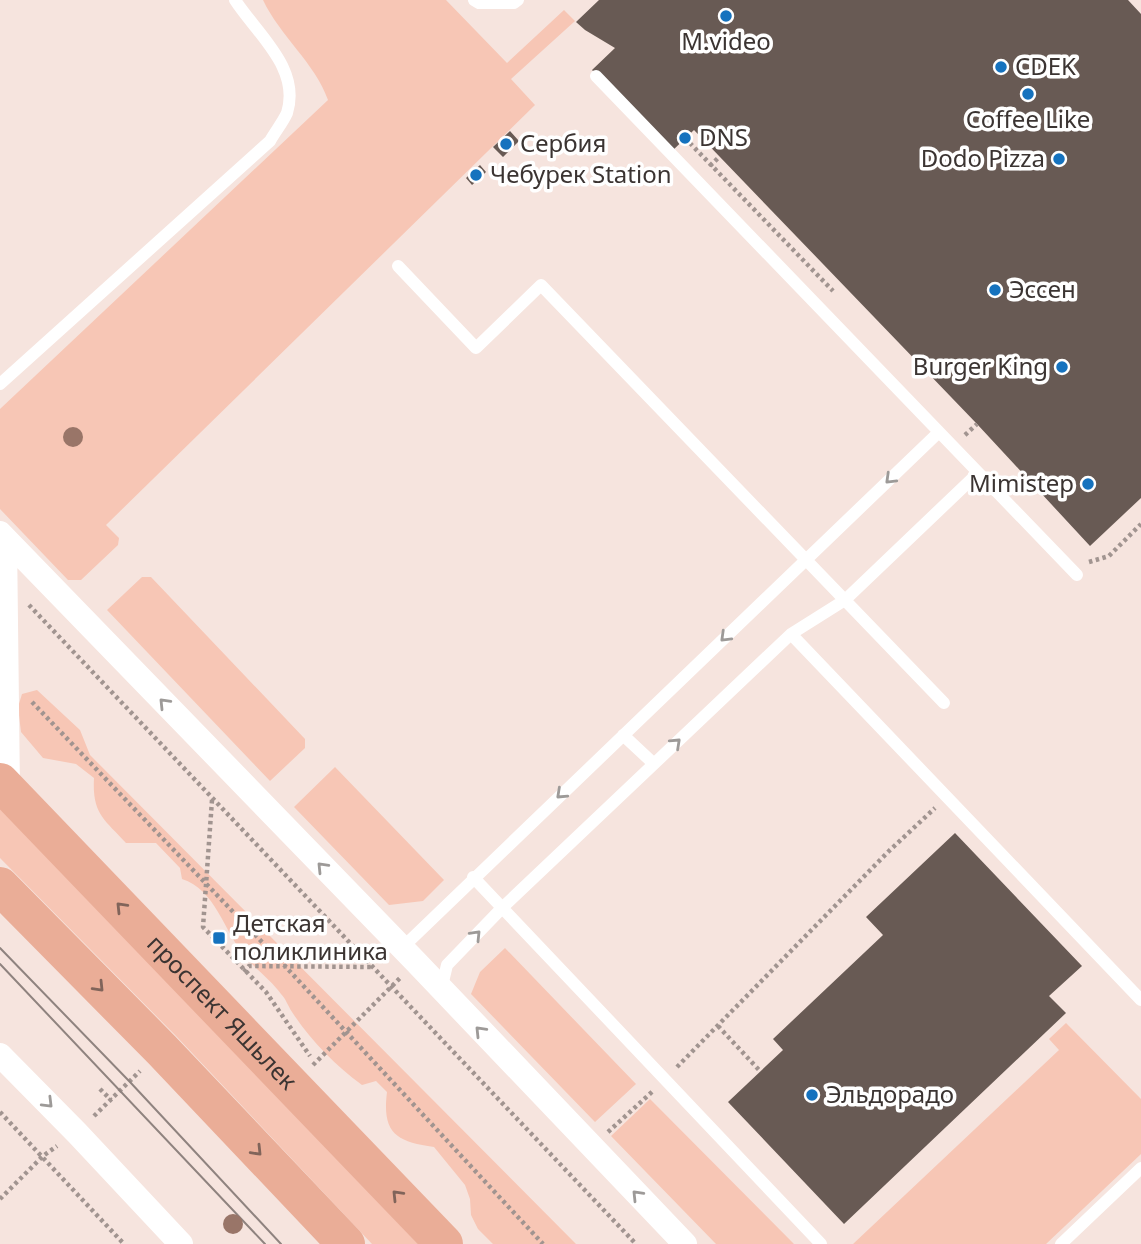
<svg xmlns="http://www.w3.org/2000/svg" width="1141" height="1244" font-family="'Noto Sans',sans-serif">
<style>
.green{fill:#f7c6b5}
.building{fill:#685a54}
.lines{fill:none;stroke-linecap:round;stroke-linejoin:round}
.path{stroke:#a19490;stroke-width:4.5;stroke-dasharray:3.5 3.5;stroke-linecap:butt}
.lane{stroke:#fff;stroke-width:12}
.street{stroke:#fff;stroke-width:24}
.primary{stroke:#eaad97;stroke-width:38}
.tram{stroke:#8f837f;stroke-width:2}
.tree{fill:#997568}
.oneway{stroke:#9d9a98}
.oneway2{stroke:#81645a}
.poi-dot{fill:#1572be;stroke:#fff;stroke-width:2.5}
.labels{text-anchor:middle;stroke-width:7;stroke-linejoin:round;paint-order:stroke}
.poi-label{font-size:24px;fill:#3b3432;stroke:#fff;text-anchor:start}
.street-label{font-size:24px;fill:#3b3432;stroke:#fff}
</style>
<rect width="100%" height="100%" fill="#f6e4de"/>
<path class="green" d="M263,0H446L507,63L564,10L575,21L511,79L535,105L106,525L119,538L118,545L81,580H68L0,509V409L328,100C315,63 280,36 263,0Z
M142,577H151L305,739V748L270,781L107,610Z
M37,690L80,730L90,755L576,1244H493L478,1229L471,1215L470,1199L465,1185L434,1147C395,1142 382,1132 387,1092L376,1081L362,1085C335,1065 311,1041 292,1012C288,1006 286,999 281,994C271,980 255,969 244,955C224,931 215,889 182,879L180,868L156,843H126C104,819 92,814 94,778L76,764L43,758L21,732L18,707L22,694Z
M335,767L444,880L423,901L389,905L294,807Z
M0,804L418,1244H372L177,1037L0,858Z
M505,948L636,1084L595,1122L471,994L480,972Z
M1066,1023L1141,1099V1154L1046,1244H853L1059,1050L1049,1039Z
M650,1099L794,1244H716L611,1136Z"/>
<path class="building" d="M599,0H1128L1141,14V498L1090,546L977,424L694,130L671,152L592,70L615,48L585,30L576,22Z
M510,131L519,141L503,157L493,147Z
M480,165L486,172L472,185L466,178Z
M955,833L1082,966L1049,996L1066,1013L844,1224L728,1102L783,1050L773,1039L883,935L866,917Z"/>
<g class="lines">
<path class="path" d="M685,138L833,291
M710,166L719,157
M965,435L977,424
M1089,562L1109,556L1141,524
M29,605L636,1244
M32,702L284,965L543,1244
M212,800L203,927L266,992L310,1056
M244,972L249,966L371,967
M718,1026L760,1071
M313,1065L401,977
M677,1067L889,851L935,808
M100,1089L111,1100
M0,1112L124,1244
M94,1116L140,1071
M608,1132L653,1091
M0,1199L43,1156L57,1146"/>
<path class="lane" d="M474,0L479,3H514L518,0
M596,76L1077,575
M398,266L476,348L541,285L944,703
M0,384L270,141C275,132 283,122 287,113C301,68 257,34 235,0
M791,634L1141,1000
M623,735L654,764
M473,877L821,1244
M401,949L939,432
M441,990L447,965L502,908L791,634L845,600L978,473
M1061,1244L1141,1168"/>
<path class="street" d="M0,533L416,962L685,1244
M5,539L8,790
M0,1055L77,1133L181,1244"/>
<g class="primary">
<path id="s1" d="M0,782L444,1244"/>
<path d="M0,886L162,1050L346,1244"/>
</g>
<path class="tram" d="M0,948L130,1082L281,1244
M0,964L265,1244"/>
</g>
<g class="tree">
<circle cx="73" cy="437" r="10"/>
<circle cx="233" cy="1224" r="10"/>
</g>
<defs><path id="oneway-chevron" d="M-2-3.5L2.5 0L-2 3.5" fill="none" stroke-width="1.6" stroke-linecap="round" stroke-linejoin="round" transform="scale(1.75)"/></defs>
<g class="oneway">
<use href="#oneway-chevron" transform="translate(890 479) rotate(136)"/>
<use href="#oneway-chevron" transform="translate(725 637) rotate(136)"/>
<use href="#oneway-chevron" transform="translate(164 703) rotate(-134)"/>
<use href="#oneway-chevron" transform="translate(676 743) rotate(-43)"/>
<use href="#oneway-chevron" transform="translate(561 794) rotate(137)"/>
<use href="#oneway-chevron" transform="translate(322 867) rotate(-134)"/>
<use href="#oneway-chevron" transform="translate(476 935) rotate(-46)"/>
<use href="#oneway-chevron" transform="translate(480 1031) rotate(-134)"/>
<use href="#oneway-chevron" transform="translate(48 1103) rotate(45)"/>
<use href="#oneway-chevron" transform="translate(637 1195) rotate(-134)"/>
</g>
<g class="oneway2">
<use href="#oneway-chevron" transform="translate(121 907) rotate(-134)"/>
<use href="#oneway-chevron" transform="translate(99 987) rotate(46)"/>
<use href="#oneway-chevron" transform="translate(257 1151) rotate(46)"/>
<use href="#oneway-chevron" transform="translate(397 1195) rotate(-134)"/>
</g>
<g class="poi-dot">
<circle cx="726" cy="16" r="7"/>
<circle cx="1001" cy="67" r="7"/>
<circle cx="1028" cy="94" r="7"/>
<circle cx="685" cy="138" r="7"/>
<circle cx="506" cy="144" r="7"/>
<circle cx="1059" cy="159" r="7"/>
<circle cx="476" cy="175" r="7"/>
<circle cx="995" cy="290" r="7"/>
<circle cx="1062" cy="367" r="7"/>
<circle cx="1088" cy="484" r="7"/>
<rect x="212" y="931" width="14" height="14" rx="3.5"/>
<circle cx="812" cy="1095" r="7"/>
</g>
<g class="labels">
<g class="poi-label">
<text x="726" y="50" text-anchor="middle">M.video</text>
<text x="1015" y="75">CDEK</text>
<text x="1028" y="128" text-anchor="middle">Coffee Like</text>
<text x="699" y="146">DNS</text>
<text x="520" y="152">Сербия</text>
<text x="1045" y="167" text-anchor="end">Dodo Pizza</text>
<text x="490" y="183">Чебурек Station</text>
<text x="1009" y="298">Эссен</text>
<text x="1048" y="375" text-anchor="end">Burger King</text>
<text x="1074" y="492" text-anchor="end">Mimistep</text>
<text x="233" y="932">Детская<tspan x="233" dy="28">поликлиника</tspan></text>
<text x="826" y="1103">Эльдорадо</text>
</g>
<g class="street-label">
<text dy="8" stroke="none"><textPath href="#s1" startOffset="320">проспект Яшьлек</textPath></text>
</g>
</g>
</svg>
